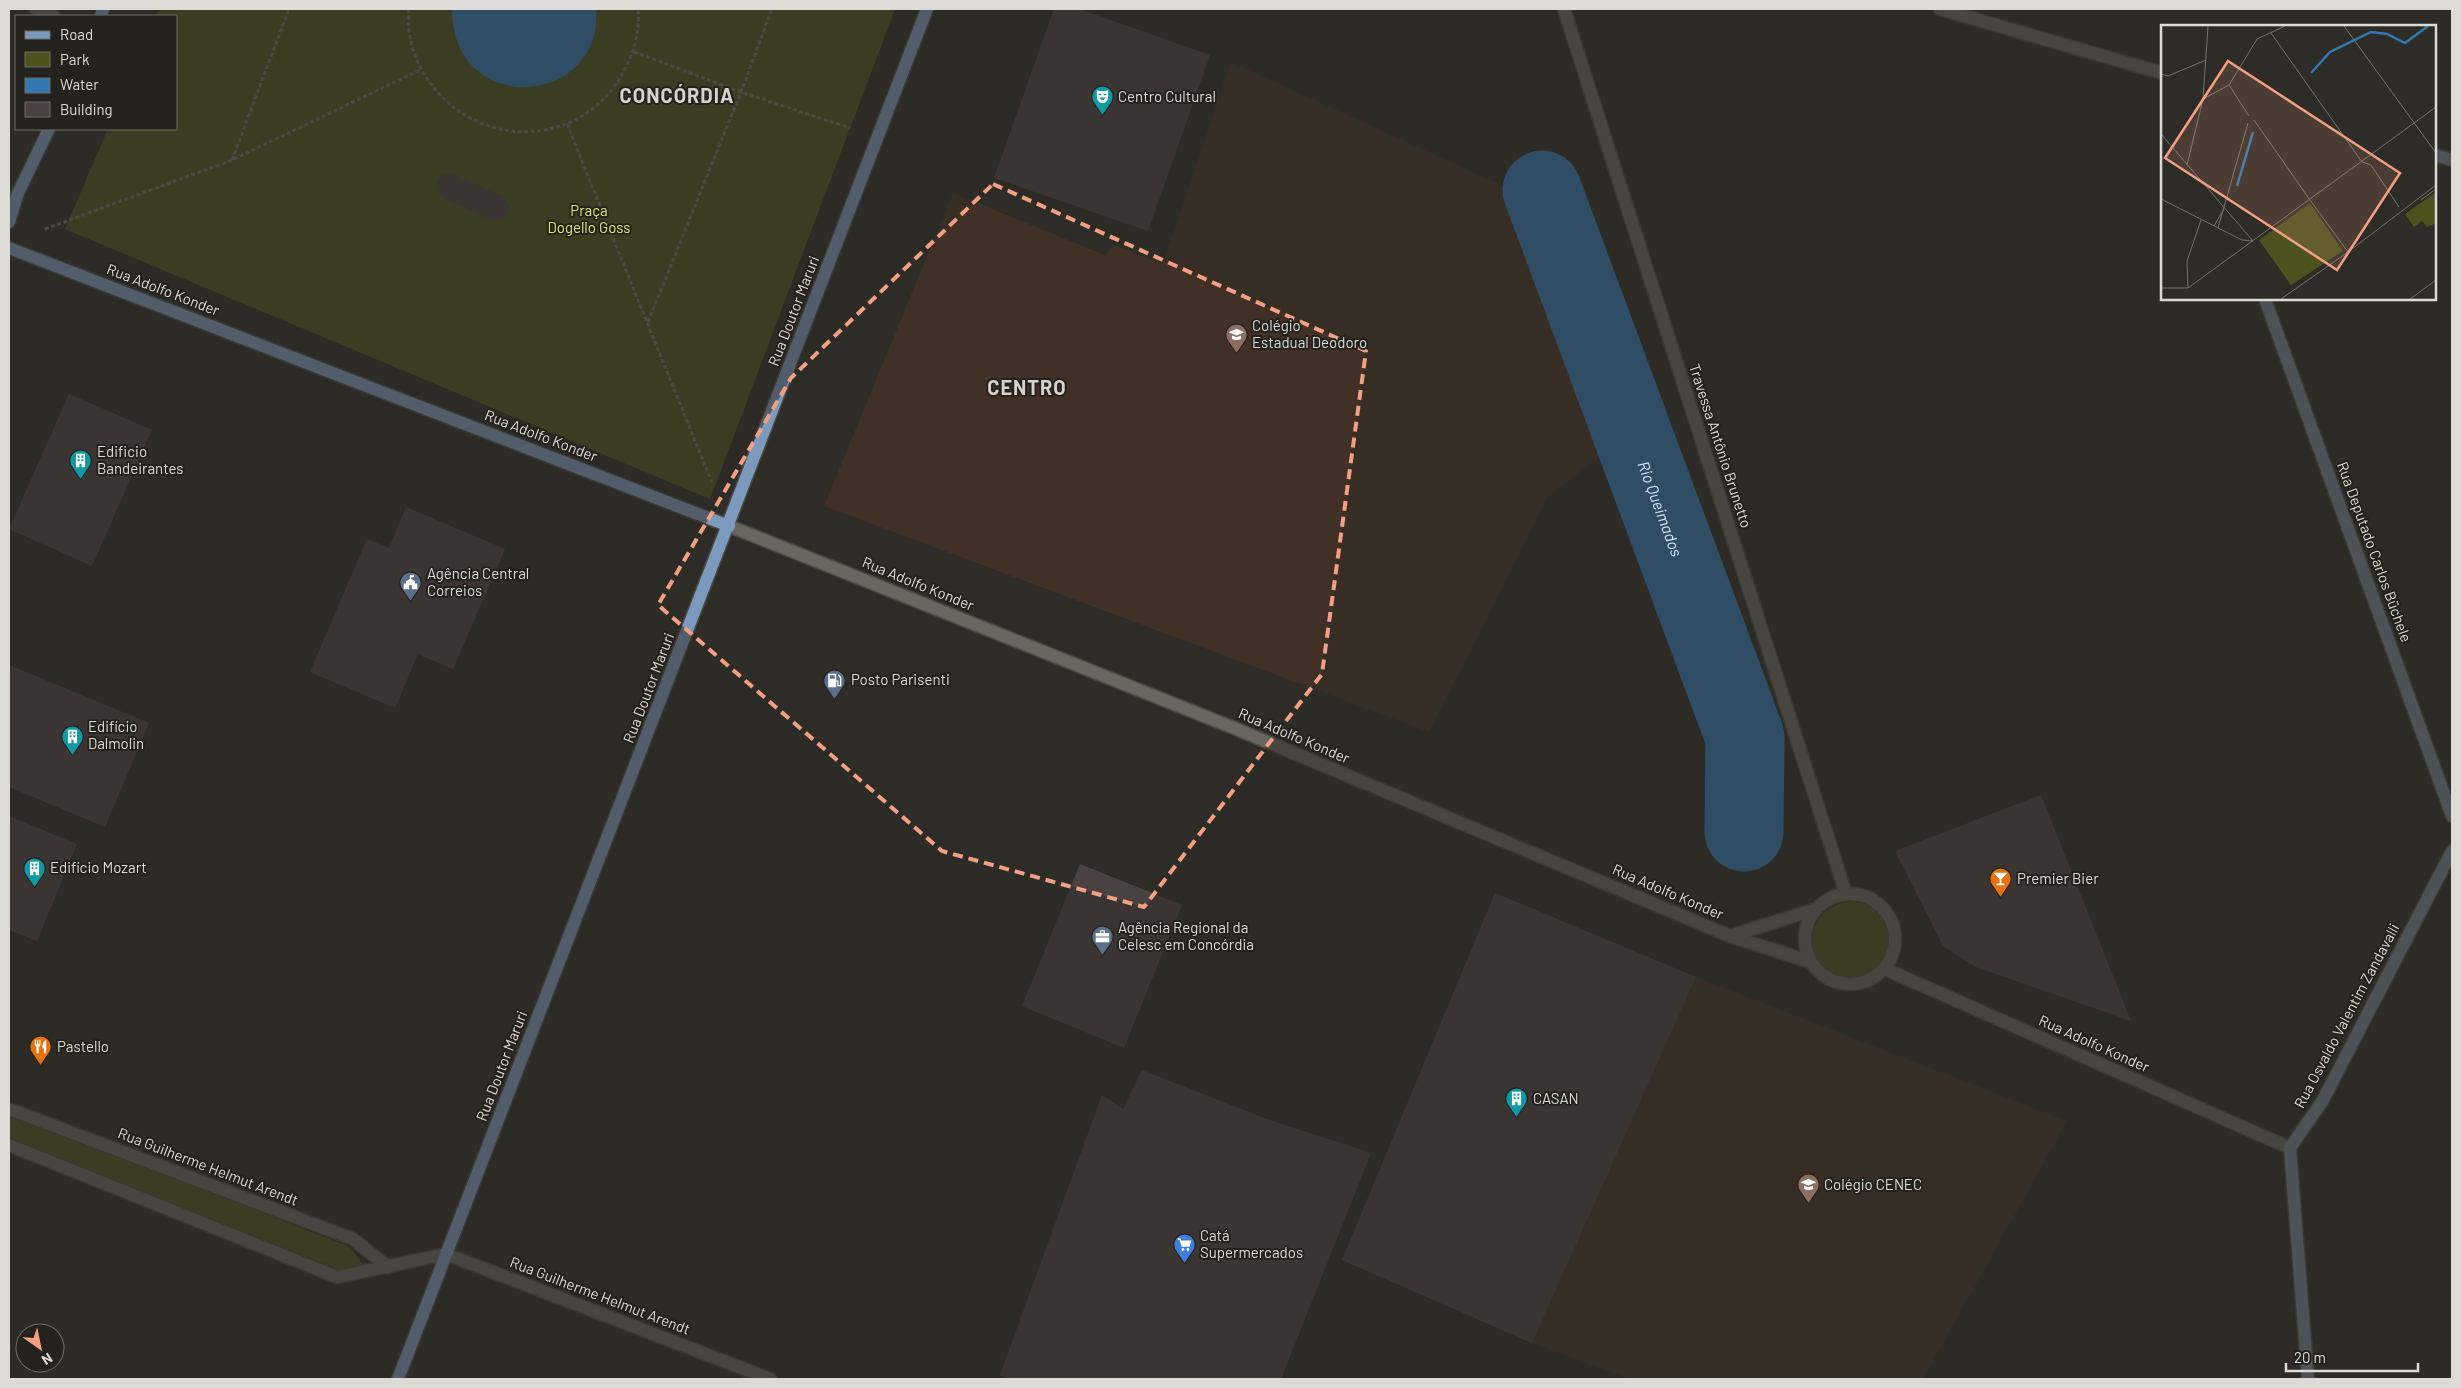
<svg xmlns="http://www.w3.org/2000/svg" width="2461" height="1388" font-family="Barlow,sans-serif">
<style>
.education{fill:#403025}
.green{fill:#4d521e}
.water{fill:#3279b1}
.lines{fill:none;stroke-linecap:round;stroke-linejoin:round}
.river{stroke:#3279b1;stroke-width:79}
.building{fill:#4a4240}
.lane-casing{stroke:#494843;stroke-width:15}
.street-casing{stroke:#494843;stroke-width:15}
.secondary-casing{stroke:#494843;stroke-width:15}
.primary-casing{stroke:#494843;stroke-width:15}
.path{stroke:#72706a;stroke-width:3;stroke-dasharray:4 2.5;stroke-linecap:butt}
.lane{stroke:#68665f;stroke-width:12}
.street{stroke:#68665f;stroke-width:12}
.secondary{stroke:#72808e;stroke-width:12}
.primary{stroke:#7c9abd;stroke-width:12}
.marked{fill:none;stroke:#f39f83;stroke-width:4;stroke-dasharray:10 6;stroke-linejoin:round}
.labels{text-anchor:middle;stroke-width:4;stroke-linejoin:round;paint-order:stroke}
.poi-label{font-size:15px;fill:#dcdbd6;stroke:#24221c;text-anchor:start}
.park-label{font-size:15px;fill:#dde975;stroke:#24221c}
.street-label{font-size:15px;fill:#dcdbd6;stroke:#24221c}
.water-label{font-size:16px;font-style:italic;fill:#d5e6f6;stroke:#24221c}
.district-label{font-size:20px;font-weight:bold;letter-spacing:1px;fill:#d5d3cb;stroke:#24221c}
.inset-river{fill:none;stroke:#3279b1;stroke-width:2.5}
.inset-road{fill:none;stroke:#74726c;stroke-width:1}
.view{fill:#f39f83;fill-opacity:0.15;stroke:#f39f83;stroke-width:2.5}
.inset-edge{fill:none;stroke:#dcdbd6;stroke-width:2.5}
</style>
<rect width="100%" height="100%" fill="#2e2c26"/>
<path class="education" d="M1231,62L1530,198L1618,443L1548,497L1429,732L824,506L953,193L1105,255L1114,245L1163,264Z
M1696,977L2067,1121L1923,1379H1631L1532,1343Z"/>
<path class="green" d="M159,9H895L710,499L65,229L108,129H176V16H156Z
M1812 941a39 39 0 1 1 78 0a39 39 0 1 1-78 0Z
M9,1114L350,1247L363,1265L338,1269L9,1138Z"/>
<path class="water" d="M452,9H596C604,107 452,119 452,9Z"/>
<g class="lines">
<path class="river" id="s1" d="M1542,190L1745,737L1744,832"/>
</g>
<path class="building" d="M1054,9H1079L1210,55L1148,231L994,178Z
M443,174H453L503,196L509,204V213L501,220H492L442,198L436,190L437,181Z
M69,394L152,430L92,566L9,529Z
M406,507L505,549L453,669L418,654L395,708L310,672L367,539L389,548Z
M9,665L149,723L105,827L9,787Z
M2041,795L2131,1021L1976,967L1943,946L1895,851Z
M9,816L77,844L37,941L9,930Z
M1080,864L1182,905L1124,1048L1022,1006Z
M1495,893L1696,977L1532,1343L1342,1260Z
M1142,1070L1264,1118L1371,1153L1281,1379H1009L1000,1375L1102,1095L1123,1109Z"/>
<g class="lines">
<defs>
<path id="lane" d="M36,9L53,16"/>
<path id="street" d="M1564,9L1846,894
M1940,9L2162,73
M729,526L1234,728L1730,936L1811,962
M1805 939a45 45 0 1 1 90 0a45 45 0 1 1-90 0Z
M1730,936L1816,909
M1885,969L2290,1148
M9,1109L353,1239L388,1267
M9,1145L337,1277L446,1254L770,1379"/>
<path id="secondary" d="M2435,155L2452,160
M2265,299L2452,816
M2308,1379L2290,1148L2323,1100L2452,851"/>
<path id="primary" d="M101,16L103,9
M9,222L18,193L49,129
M9,248L729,526
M398,1379L927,9"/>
</defs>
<use href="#lane" class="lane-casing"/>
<use href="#street" class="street-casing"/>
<use href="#secondary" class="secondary-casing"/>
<use href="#primary" class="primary-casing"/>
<path class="path" d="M409,9C406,33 414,61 428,80C479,153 586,149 626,67C635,49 640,29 638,9
M634,52L741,92L850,128
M567,124L712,483
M232,160L289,9
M45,229L232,160L420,70
M648,322L741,92L772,9"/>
<use href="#lane" class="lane"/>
<use href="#street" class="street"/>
<use href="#secondary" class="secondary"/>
<use href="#primary" class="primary"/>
</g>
<path d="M0 0H2461V1388H0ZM993,184L1366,351L1322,674L1144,907L942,851L658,605L791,378Z" fill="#2e2c26" fill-opacity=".55" fill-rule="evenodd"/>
<path class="marked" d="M993,184L1366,351L1322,674L1144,907L942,851L658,605L791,378Z"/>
<defs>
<symbol id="theatre-pin" viewBox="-11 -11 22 30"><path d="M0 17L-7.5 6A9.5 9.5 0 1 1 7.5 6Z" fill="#0f9aa8" stroke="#24221c"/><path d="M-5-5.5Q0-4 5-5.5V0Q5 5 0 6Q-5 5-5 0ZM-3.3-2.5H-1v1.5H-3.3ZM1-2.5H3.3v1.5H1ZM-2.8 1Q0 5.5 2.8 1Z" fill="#fff"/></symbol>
<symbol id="school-pin" viewBox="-11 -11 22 30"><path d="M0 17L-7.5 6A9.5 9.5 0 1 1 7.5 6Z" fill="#8d6e63" stroke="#24221c"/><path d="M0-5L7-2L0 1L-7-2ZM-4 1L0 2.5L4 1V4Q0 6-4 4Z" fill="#fff"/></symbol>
<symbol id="building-pin" viewBox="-11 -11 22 30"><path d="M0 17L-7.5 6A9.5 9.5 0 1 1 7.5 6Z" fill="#0f9aa8" stroke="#24221c"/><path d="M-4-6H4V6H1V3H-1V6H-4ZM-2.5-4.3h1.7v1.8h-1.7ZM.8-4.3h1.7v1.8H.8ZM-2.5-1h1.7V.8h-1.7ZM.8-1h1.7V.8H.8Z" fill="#fff"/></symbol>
<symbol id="civic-pin" viewBox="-11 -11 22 30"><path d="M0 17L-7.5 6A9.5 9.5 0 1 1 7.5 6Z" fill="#5c6f8a" stroke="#24221c"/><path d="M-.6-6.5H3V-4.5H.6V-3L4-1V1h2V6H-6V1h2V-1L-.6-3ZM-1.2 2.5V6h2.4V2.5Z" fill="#fff"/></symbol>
<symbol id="fuel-pin" viewBox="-11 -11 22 30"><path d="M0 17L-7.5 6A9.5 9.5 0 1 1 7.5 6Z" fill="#5c6f8a" stroke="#24221c"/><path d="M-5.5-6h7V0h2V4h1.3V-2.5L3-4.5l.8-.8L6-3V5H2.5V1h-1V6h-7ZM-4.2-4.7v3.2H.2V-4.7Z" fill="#fff"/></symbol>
<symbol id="bar-pin" viewBox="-11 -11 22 30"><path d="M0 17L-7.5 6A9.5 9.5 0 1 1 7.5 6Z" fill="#e8710a" stroke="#24221c"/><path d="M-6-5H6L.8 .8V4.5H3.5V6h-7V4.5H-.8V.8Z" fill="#fff"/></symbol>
<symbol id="office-pin" viewBox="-11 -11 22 30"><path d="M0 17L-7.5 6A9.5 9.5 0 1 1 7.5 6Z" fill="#5c6f8a" stroke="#24221c"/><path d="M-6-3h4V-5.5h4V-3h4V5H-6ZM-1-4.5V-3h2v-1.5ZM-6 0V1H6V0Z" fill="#fff"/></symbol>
<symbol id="restaurant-pin" viewBox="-11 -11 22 30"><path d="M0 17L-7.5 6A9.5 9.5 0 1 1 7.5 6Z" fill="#e8710a" stroke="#24221c"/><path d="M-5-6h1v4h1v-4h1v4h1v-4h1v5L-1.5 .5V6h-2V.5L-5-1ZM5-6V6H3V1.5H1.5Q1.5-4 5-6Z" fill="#fff"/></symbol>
<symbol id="supermarket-pin" viewBox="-11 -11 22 30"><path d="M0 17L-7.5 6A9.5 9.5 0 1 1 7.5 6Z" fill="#3f7fe0" stroke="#24221c"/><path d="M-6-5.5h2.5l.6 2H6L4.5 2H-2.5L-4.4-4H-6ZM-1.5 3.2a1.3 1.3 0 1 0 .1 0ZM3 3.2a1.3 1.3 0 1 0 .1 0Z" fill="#fff"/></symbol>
</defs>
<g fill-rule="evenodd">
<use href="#theatre-pin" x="1090" y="84" width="25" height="34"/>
<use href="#school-pin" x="1224" y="322" width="25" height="34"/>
<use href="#building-pin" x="68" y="448" width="25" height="34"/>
<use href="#civic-pin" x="398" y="570" width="25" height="34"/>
<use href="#fuel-pin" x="822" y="668" width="25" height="34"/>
<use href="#building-pin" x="60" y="724" width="25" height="34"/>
<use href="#building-pin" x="22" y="856" width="25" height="34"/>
<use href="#bar-pin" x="1988" y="866" width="25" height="34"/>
<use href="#office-pin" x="1090" y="924" width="25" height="34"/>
<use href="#restaurant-pin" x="28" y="1034" width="25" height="34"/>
<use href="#building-pin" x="1504" y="1086" width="25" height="34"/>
<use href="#school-pin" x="1796" y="1172" width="25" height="34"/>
<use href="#supermarket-pin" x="1172" y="1232" width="25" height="34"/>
</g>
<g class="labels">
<g class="poi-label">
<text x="1118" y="102">Centro Cultural</text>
<text x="1252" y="331">Colégio<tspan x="1252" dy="17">Estadual Deodoro</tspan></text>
<text x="97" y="457">Edificio<tspan x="97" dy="17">Bandeirantes</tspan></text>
<text x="427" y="579">Agência Central<tspan x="427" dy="17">Correios</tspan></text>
<text x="851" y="685">Posto Parisenti</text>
<text x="88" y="732">Edifício<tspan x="88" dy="17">Dalmolin</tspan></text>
<text x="50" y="873">Edifício Mozart</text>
<text x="2017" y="884">Premier Bier</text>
<text x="1118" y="933">Agência Regional da<tspan x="1118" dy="17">Celesc em Concórdia</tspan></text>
<text x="57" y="1052">Pastello</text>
<text x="1533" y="1104">CASAN</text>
<text x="1824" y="1190">Colégio CENEC</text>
<text x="1200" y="1241">Catá<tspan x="1200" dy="17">Supermercados</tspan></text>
</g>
<g class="park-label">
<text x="589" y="216">Praça<tspan x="589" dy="17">Dogello Goss</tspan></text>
</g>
<g class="street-label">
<text transform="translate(163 290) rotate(21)" y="5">Rua Adolfo Konder</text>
<text transform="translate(794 311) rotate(-69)" y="5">Rua Doutor Maruri</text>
<text transform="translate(541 436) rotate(21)" y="5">Rua Adolfo Konder</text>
<text transform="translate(1720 446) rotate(72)" y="5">Travessa Antônio Brunetto</text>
<text transform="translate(2374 552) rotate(70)" y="5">Rua Deputado Carlos Büchele</text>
<text transform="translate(918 584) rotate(22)" y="5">Rua Adolfo Konder</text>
<text transform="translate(649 688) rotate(-69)" y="5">Rua Doutor Maruri</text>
<text transform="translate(1294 736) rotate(23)" y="5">Rua Adolfo Konder</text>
<text transform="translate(1668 892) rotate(23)" y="5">Rua Adolfo Konder</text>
<text transform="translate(2347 1016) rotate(-62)" y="5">Rua Osvaldo Valentim Zandavalli</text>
<text transform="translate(2094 1044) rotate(24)" y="5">Rua Adolfo Konder</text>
<text transform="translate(502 1066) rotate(-69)" y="5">Rua Doutor Maruri</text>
<text transform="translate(208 1167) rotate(21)" y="5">Rua Guilherme Helmut Arendt</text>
<text transform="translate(600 1296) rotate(21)" y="5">Rua Guilherme Helmut Arendt</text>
</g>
<g class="water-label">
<text dy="6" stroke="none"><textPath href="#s1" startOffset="340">Rio Queimados</textPath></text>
</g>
<g class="district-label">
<text x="677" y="103">CONCÓRDIA</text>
<text x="1027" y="395">CENTRO</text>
</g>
</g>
<g transform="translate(2161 25)">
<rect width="275" height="275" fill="#2e2c26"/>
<path d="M275,167V198L266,202L261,196L253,202L244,189ZM149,178L182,226L130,260L98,215Z" fill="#4d521e"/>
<path class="inset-river" d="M150,48L169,27L210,7L226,9L244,18L267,1M76,161L92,107"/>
<path class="inset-road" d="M183,1L275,128M110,8L201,137L210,140L238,182M0,49L7,51L45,35M68,60L88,91M42,74L68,60L96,14L124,1M93,95L149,175M0,109L92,216M26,140L42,74L47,1M0,174L81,215L92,216M260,175L275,164M53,201L63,184M57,203L87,98M187,227L275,160M0,263H27L275,82M27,263L26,236L40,195M120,274L187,227L149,175M249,274L275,255"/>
<path class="view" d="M67,36L239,148L176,245L4,133Z"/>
<rect width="275" height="275" class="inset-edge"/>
</g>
<rect width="2461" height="1388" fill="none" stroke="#dcdbd6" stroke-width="20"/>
<rect x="15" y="15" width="162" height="115" fill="#24221c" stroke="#6e6c66"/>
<rect x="25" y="31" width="25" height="8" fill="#7c9abd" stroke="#6e6c66"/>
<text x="60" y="40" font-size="15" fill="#dcdbd6">Road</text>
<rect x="25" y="52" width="25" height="15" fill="#4d521e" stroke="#6e6c66"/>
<text x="60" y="65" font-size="15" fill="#dcdbd6">Park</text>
<rect x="25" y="78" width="25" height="15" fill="#3279b1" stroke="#6e6c66"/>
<text x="60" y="90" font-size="15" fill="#dcdbd6">Water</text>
<rect x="25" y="102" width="25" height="15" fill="#4a4240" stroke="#6e6c66"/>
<text x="60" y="115" font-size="15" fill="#dcdbd6">Building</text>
<g transform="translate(40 1348) rotate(147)"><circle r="24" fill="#24221c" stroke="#6e6c66"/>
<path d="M0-4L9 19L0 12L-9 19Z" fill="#f39f83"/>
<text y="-8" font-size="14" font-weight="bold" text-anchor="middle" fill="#dcdbd6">N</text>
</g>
<path d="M2286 1363v8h132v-8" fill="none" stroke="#dcdbd6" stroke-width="2.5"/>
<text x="2294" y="1363" font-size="15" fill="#dcdbd6" stroke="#24221c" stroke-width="4" paint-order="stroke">20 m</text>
</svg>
